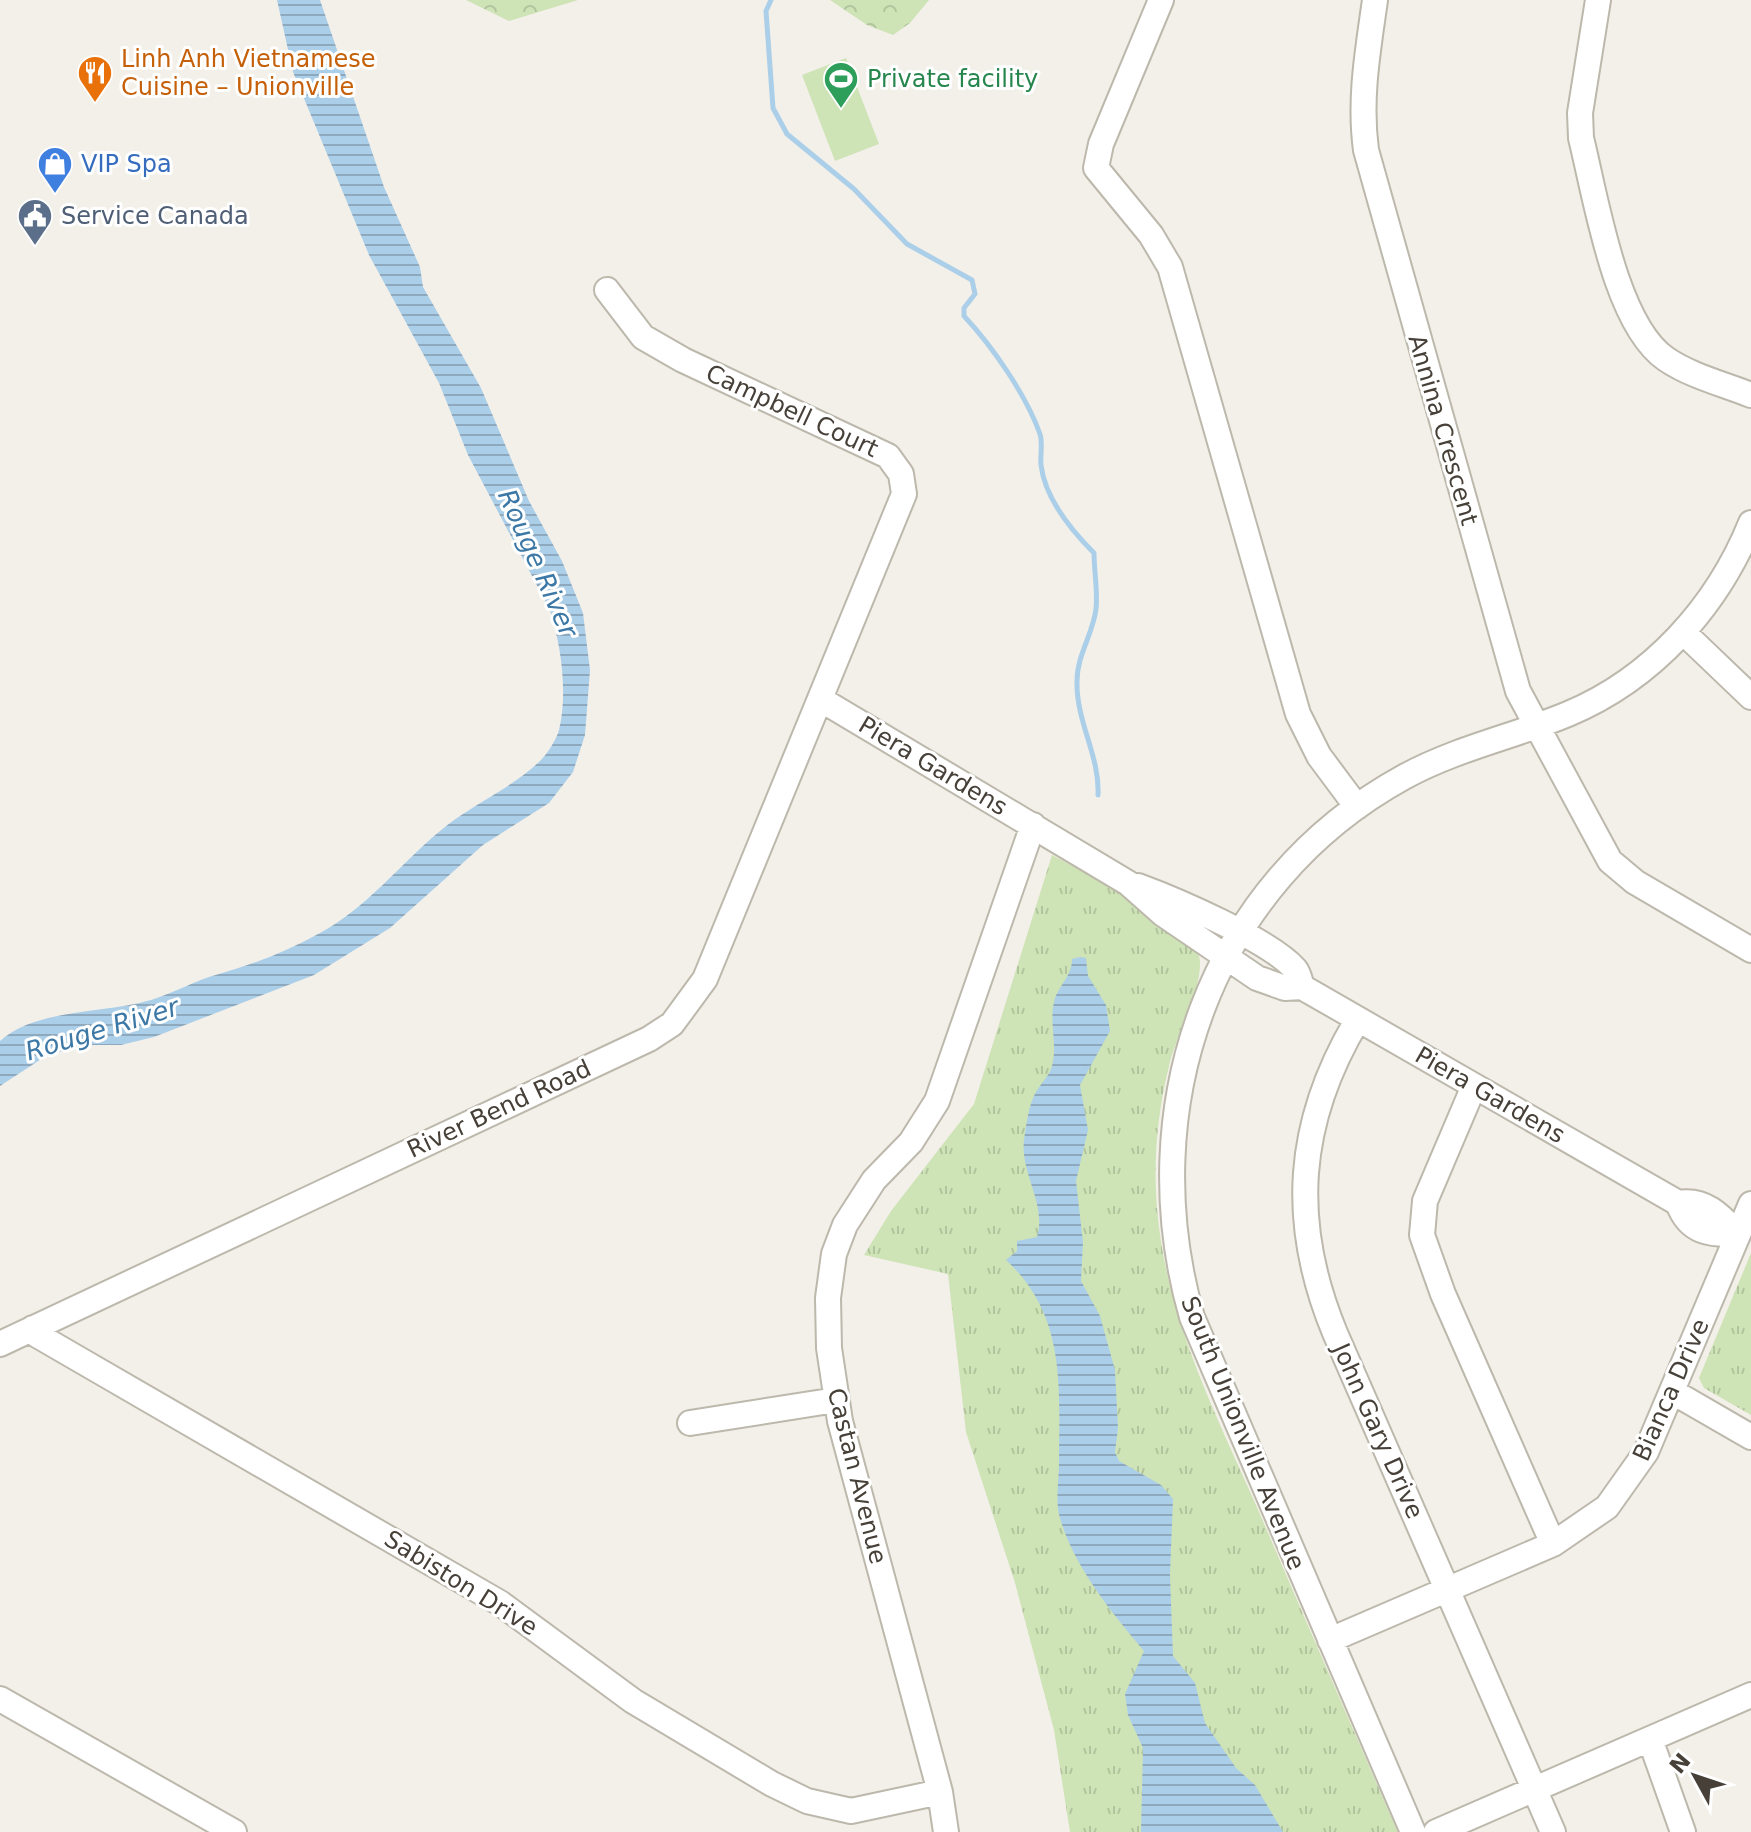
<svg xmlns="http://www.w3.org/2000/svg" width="1751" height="1832" font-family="'DejaVu Sans',sans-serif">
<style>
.grass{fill:url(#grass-tufts)}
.forest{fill:url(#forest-crowns)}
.garden{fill:#cee3b6}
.water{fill:url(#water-rules)}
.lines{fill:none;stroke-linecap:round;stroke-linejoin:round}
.stream{stroke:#accfe9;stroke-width:5}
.minor-casing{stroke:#bdb8ac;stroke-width:28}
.minor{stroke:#fff;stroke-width:24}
.labels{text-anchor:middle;stroke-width:6;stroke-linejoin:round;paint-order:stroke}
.food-label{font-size:24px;fill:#c56008;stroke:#fff;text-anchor:start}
.leisure-label{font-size:24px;fill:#27864d;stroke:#fff;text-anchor:start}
.shop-label{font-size:24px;fill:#366cbe;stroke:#fff;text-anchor:start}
.service-label{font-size:24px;fill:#4e5e75;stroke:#fff;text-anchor:start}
.street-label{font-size:24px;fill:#464038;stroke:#fff}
.water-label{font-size:26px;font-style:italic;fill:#3c78a6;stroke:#fff}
</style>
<defs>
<pattern id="grass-tufts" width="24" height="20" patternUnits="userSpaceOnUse" patternTransform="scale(2)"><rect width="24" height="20" fill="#cee3b6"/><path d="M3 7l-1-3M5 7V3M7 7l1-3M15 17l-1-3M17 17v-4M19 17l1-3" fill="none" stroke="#b2c49d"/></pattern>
<pattern id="forest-crowns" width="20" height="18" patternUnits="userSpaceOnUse" patternTransform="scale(2)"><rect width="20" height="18" fill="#cee3b6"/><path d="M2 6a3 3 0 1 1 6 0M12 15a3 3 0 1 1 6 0" fill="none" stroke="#b2c49d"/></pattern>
<pattern id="water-rules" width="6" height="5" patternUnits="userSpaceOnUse" patternTransform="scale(2)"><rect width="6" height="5" fill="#accfe9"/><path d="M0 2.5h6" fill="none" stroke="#8ea9be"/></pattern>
</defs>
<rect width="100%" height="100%" fill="#f3f0e9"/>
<path class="grass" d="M1052,855C1079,869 1192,930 1199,956C1206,981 1175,1038 1169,1066C1156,1118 1152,1174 1159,1227C1171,1326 1216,1415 1256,1505C1303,1614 1350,1723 1398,1832H1070L1054,1730L1015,1583L966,1432L948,1274L864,1255L891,1211L974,1104Z
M1751,1253V1415L1704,1388L1699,1378Z"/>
<path class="forest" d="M466,0H578L509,21Z
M830,0H929L910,23L893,35L867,25Z"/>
<path class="garden" d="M846,58L879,144L835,161L802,75Z"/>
<path class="water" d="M277,0H320L384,187L420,267L423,287L481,388L529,501L562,561L583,613L590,670L585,735L573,772L549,803L483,845L390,928L314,975L154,1037L121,1045H84L46,1056L0,1086V1041C37,1008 104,1014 151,1000C174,993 196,980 219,974C254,964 288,951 320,933C368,907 400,864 440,831C471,805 511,789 540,761C548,753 556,740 559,730C568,693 561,645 550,610L468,455L439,383L369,255L293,72Z
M1080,957L1086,958L1088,976L1106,1005L1110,1031L1080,1085L1088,1130L1076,1181L1083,1242L1081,1281L1100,1316L1115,1370L1118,1428L1115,1452L1119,1461L1161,1485L1173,1499L1170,1575L1173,1656L1195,1683L1205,1723L1236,1768L1255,1785L1283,1832H1141L1143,1748L1128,1715L1125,1694L1144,1651C1112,1613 1074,1567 1060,1518C1055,1503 1059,1480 1059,1464C1059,1388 1067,1316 1006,1260L1017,1251V1241L1037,1237C1047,1204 1020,1173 1024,1140C1026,1126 1029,1103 1036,1092C1041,1083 1050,1075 1052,1066C1058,1043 1048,1021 1055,998C1061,983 1072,975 1072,959Z"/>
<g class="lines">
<path class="stream" d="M771,0L766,11L773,108L787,134L854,189L907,244L972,280L975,294L964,308V316C993,347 1026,395 1040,434C1043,444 1040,455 1041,465C1045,499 1071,530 1094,553C1094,571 1098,592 1096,609C1093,634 1077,655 1077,681C1076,722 1100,756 1098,795"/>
<defs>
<path id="minor" d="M1161,0L1101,144L1096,168L1151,235L1170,267L1298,714L1319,756L1357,807
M1375,0C1368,50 1359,99 1366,150L1518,691L1610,861L1635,882L1751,950
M1598,0L1580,113L1581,138C1596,198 1615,324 1666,359C1691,376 1723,384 1751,395
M1684,633L1751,697
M820,699L1128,883L1163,914L1257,978L1285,988L1302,987L1678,1203C1689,1233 1710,1235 1738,1234
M1138,886C1176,900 1269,940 1295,969C1299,974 1300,981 1302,987
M1358,1019C1296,1122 1289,1222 1335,1333L1553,1832
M1474,1086L1425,1201L1422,1235L1443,1294L1553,1544
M1678,1203C1705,1198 1721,1216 1738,1234
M33,1328L37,1335L500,1603L633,1701L772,1784L807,1801L851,1811L940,1792
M0,1344L649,1039L672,1024L705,979L904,494L901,474L888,456L683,360L643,337L607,290
M1673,1392L1751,1437
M690,1423L836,1400
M1330,1640L1553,1544L1607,1507L1646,1452L1751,1204
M0,1699L234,1832
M1650,1739L1683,1832
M946,1832L940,1792L840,1421L829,1348L828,1298L834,1254L845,1225L874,1180L911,1142L937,1101L1033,825
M1413,1832L1192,1317C1132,1108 1209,884 1404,777C1457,748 1513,737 1568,714C1652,679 1717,607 1751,523
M1436,1832L1751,1695"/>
</defs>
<use href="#minor" class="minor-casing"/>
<use href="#minor" class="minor"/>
</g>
<defs>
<symbol id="restaurant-pin" viewBox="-11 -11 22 30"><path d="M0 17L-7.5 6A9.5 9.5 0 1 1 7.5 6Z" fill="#e8710a" stroke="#fff"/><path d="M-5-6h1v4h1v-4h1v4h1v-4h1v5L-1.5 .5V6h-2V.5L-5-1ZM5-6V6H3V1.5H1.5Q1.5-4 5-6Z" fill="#fff"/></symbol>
<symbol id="stadium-pin" viewBox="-11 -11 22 30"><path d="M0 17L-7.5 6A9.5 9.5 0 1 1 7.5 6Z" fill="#2e9e5b" stroke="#fff"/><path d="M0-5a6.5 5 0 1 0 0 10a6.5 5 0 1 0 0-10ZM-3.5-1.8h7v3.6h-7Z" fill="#fff"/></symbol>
<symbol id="shop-pin" viewBox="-11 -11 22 30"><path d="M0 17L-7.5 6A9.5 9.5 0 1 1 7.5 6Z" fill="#3f7fe0" stroke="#fff"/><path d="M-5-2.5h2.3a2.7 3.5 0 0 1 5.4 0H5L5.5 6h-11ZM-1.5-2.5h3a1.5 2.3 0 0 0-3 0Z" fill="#fff"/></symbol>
<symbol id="civic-pin" viewBox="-11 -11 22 30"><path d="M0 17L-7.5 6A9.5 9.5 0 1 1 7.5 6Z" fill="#5c6f8a" stroke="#fff"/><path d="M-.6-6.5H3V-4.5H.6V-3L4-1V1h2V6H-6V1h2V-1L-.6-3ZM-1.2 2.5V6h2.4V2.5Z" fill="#fff"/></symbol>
</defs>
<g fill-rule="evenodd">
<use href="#restaurant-pin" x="75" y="53" width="40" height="54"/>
<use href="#stadium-pin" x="821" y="59" width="40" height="54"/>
<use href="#shop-pin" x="35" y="144" width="40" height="54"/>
<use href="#civic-pin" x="15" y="196" width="40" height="54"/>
</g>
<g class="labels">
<g class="food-label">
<text x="121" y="67">Linh Anh Vietnamese<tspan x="121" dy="28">Cuisine – Unionville</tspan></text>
</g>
<g class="leisure-label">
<text x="867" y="87">Private facility</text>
</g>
<g class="shop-label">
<text x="81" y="172">VIP Spa</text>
</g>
<g class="service-label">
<text x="61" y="224">Service Canada</text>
</g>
<g class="street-label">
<text transform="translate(792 411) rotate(25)" y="8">Campbell Court</text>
<text transform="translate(1443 430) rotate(74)" y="8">Annina Crescent</text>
<text transform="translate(933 766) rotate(31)" y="8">Piera Gardens</text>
<text transform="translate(1490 1095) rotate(30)" y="8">Piera Gardens</text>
<text transform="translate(499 1109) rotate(-25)" y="8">River Bend Road</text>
<text transform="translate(1671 1390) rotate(-66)" y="8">Bianca Drive</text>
<text transform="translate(1378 1431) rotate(66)" y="8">John Gary Drive</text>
<text transform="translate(1243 1433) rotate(68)" y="8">South Unionville Avenue</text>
<text transform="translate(857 1476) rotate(76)" y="8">Castan Avenue</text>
<text transform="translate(461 1583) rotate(32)" y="8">Sabiston Drive</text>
</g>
<g class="water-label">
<text transform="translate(538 563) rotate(66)" y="9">Rouge River</text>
<text transform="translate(102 1029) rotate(-17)" y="9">Rouge River</text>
</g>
</g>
<g transform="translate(1695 1776) rotate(310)" stroke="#ffffff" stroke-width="6" paint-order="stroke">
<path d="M0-6L14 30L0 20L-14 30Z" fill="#464038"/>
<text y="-12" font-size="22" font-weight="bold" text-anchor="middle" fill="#464038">N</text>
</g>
</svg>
